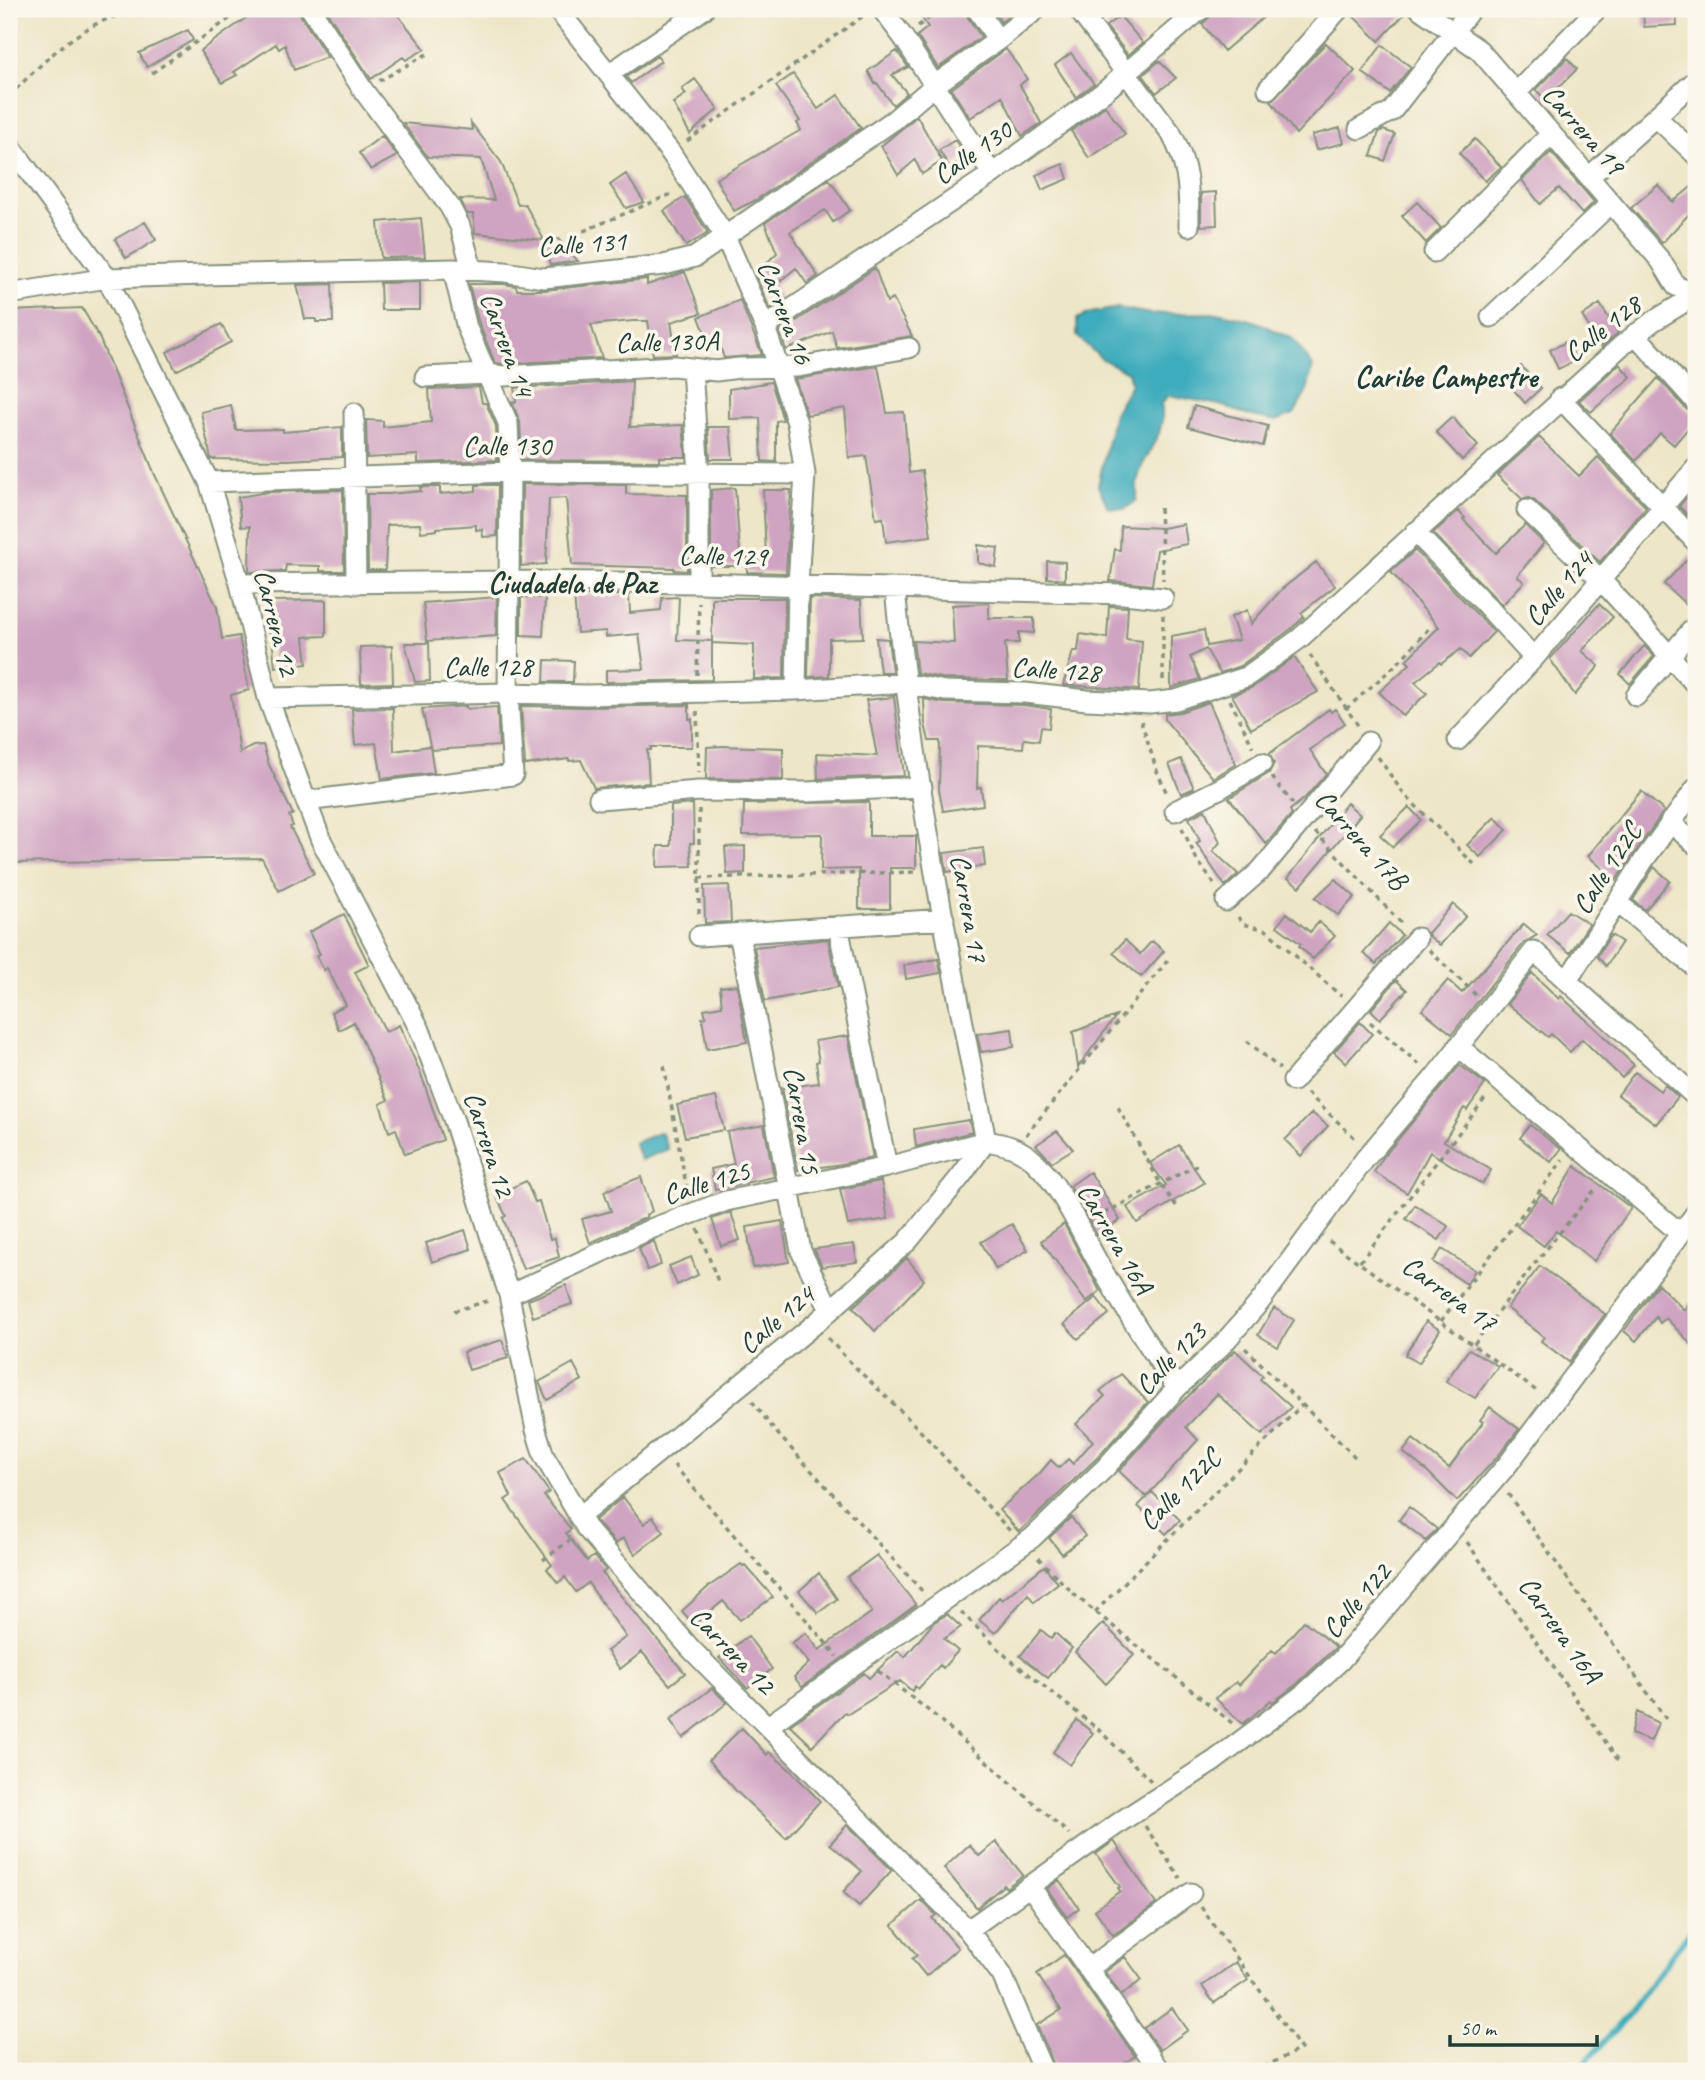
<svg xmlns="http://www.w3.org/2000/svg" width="1705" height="2080" font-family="Caveat,sans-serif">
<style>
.water{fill:#3eacbc;stroke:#2e7478;stroke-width:2}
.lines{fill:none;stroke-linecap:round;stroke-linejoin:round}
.stream{stroke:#3eacbc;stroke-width:6}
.building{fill:#cfa4c1}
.minor-casing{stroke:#86927e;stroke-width:23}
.path{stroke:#86927e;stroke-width:3.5;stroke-dasharray:5 5;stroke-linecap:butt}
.minor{stroke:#fff;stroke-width:19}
.labels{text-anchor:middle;stroke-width:7;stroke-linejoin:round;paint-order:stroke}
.street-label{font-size:28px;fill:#1f3d34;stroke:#fbf7ec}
.neighbourhood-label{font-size:30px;font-weight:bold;fill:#1f3d34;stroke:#fbf7ec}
</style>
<rect width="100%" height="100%" fill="#fbf7ec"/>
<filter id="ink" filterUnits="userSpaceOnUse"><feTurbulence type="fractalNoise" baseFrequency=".0143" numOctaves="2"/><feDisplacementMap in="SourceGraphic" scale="14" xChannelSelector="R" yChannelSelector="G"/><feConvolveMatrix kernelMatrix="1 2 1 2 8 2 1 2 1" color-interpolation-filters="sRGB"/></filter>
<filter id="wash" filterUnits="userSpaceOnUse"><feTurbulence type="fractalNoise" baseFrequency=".00686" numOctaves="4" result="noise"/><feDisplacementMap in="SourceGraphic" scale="28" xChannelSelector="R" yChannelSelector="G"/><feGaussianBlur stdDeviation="1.57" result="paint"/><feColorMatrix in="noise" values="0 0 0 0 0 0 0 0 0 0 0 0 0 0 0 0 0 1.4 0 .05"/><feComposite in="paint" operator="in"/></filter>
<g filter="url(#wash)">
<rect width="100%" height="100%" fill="#ede6c8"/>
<path class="water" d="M1118,308L1151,314L1222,313L1254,321L1293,339L1313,366L1307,391L1294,414L1276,421L1248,415L1220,405L1169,395L1161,403C1168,438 1142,452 1137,483C1137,488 1137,495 1137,500L1125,509L1108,507L1098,486L1114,413L1131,384L1128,372L1102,359L1077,336V319L1091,313Z
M661,1132L668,1149L641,1160L634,1143Z"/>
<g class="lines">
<path class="stream" d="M1578,2071L1627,2016L1696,1923"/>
</g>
<g id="blocks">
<path class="building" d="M247,9H299L301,16L327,57L294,70L285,45L279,49L276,44L234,72L237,75L222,83L200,51L250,15Z
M325,9H393L425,49L406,60L403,57L371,79Z
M916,9H965L967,16L981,37L938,68L917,36L928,27Z
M992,9H1018L1001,22Z
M1213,9H1273L1224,51L1202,24L1209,18Z
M1351,9H1408V10L1379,41L1350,13Z
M1643,9H1676L1677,25L1644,27Z
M1120,16L1143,43L1128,55L1106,26Z
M188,30L193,40L147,67L139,53Z
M1326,43L1355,71L1296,134L1271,101Z
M1382,45L1411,67L1390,93L1362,72Z
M1006,49L1027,79L1020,85L1041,123L1022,136L1002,96L970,118L951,89Z
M897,51L908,67L892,75L907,93L893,105L877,83L875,84L868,71Z
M1071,53L1094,84L1076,97L1055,65Z
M657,56L661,61L631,83L626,77Z
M1567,58L1577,69L1546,100L1536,90Z
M1159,61L1176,78L1156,93L1143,75Z
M793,74L818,109L838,95L861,128L756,200L734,211L716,179L801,130L797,123L800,121L776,86Z
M695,79L718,109L690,134L673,103L686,94L682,89Z
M1105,106L1125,134L1089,158L1071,131Z
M917,116L942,161L922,174L915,160L898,175L881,146Z
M403,123L472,130L471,123L501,162L518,205L525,204L544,240L475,233L473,214H467L460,199L494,200L481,159L428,157Z
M1340,128L1344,143L1316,150L1312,135Z
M1383,130L1395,134L1385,161L1371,156L1379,132Z
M382,136L397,156L371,170L359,153Z
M1475,139L1501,167L1485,181L1459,153Z
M955,140L966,157L950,168L939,150Z
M1551,152L1594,202L1582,214L1559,188L1540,204L1522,180Z
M1063,164L1068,179L1042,190L1036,175Z
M626,174L644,202L626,208L610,185Z
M829,179L850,210L833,222L825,210L790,232L818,276L807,284L796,268L774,286L782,301L770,309L755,274L777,253L765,223Z
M1696,183V225L1688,215L1662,243L1631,208L1658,185L1673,202Z
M1216,192L1217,225L1201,226V193Z
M685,197L708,233L686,246L664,211Z
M1417,202L1441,228L1426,243L1402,216Z
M421,218L425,257L381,258L378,222Z
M145,222L156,240L126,258L115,239Z
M558,239L578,261L550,265L543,240Z
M875,268L887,302L893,299L912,336L837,348L832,331L786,350L780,332Z
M685,272L701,313L671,322L676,354L653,355L648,321H633L591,325L602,358L504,364L495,363L479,324L469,284H504L516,286L517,290H545L647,279V285Z
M420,282V310H381L380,283Z
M332,284L333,322H316V319H305L297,285Z
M740,300L762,355L724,358L718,340L709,344L699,317Z
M1600,304L1618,333L1602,347L1582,316Z
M82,308L99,337L155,475L217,607L222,639L239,636L249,690L231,695L240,753L253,746L263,745L269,765L293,814L289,816L293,826L290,827L314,873L279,891L262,858L9,863V311Z
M221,324L231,342L176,371L167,352Z
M1568,341L1576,361L1558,369L1550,350Z
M1619,364L1631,377L1591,412L1579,401Z
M878,366L887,413L904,412L909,473L922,471L931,536L886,542L883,518L876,519L866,456L849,458L845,408L807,415L795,379Z
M1521,366L1541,388L1525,403L1505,380Z
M1658,378L1687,410L1696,414V419L1674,445L1660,433L1636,461L1610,433Z
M632,381L630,427L683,425L686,457H659V461L522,460L520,422L512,402H516L515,388Z
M771,382L783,420L776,421V462L762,461L760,418L729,419V389Z
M479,387L482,403H486L496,426L497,460L418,463V455L367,458L366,420L383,421V427L431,422L429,389Z
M231,405L236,430L283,429V432L342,427V457L288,460L211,459L201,412Z
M1194,406L1268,426L1263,446L1188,427Z
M1452,417L1478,446L1462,460L1436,432Z
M708,427H730L733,459H710Z
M1539,437L1579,476L1598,457L1646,507L1600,562L1535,501L1529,498L1522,499L1497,475Z
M522,484L626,485V494L687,495V571L674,570V568L572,565L566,498L549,499L546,564L521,566Z
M476,485H498L497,536L483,537L482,529L476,530V525L437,528V530L421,532L420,524L387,525L385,570H368L367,494H389L421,491L420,487H440V494L476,491Z
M1696,487V524L1679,506Z
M735,488L741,566H711V490Z
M343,490L344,571H320V566L286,565L285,571L249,572L250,526L241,527L238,497L268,492Z
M763,490H791L786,573L747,572V557L766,556Z
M1458,511L1465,518L1463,519L1496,553L1525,525L1544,543L1517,576L1524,582L1502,605L1433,533Z
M1184,524L1187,544L1157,550L1152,585L1110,581L1115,549L1120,550L1121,526L1162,528Z
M978,545L998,548L996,567L978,563Z
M1415,550L1494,632L1469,658L1461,649L1441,664L1440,662L1415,682L1427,693L1403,716L1379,692L1410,664L1406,660L1439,627L1391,572Z
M1692,554H1696L1695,613L1664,584Z
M1047,561L1065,562V580L1047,578Z
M1316,562L1335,586L1301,613L1304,617L1291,629L1240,666L1220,673L1206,649L1190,657L1200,679L1171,688V636L1204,630L1207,646L1239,640L1231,617L1247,610L1251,624L1282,589Z
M574,595H629L630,613L661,610L662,598L679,597L677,640L712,641V598H785L784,678L754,679V645L712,643V680L606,682V670L644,669L639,634L606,637V631L577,633Z
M497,597L496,636L427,641L423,603Z
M521,597L545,598L543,636L521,635Z
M810,598L861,600L863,638L829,639V676L808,677Z
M326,600V636L304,637L307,664L275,667L272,636H270L271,601Z
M989,603V618H1034V633L1019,632V643H1005L1008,680L946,679L917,673L913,641L954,643L952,605Z
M1599,604L1613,617L1582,651L1599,666L1575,695L1550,659Z
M1109,606L1128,607L1126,639L1142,641L1139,690L1063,685L1073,651H1078L1080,634L1107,638Z
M876,638L888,639L892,672H880Z
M405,643H429L430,681L415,682Z
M392,646L393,683L361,684L360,647Z
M1644,646L1654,656L1630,684L1620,674Z
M1294,657L1318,692L1251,729L1232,695L1253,687Z
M545,660L574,661L573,682H544Z
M894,697L904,776L818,779L817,753L877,756L866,700Z
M924,699L944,703L1024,705L1051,709L1049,728L1041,727L1039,741L1024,739L1023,748L978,746L977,788L981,787L983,805L943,811L939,790L940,741H929L925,724Z
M1209,702L1236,764L1213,778L1165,720V714L1180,712Z
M689,705V719H692V747H651V750H647L649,783L594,788L581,760L569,761V759L525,765L521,706L586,707Z
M466,706V709L497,707L499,746L431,750L422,709Z
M393,708L394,751L430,746L434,773L382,779L376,743L355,745L352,709Z
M1329,709L1331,712L1335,709L1345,723L1310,750L1326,774L1305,798L1290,810L1292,814L1266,844L1229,798L1269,773L1274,763L1269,754Z
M723,746L783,748V780L706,779L707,747Z
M1181,759L1194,788L1181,794L1169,764Z
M1641,791L1664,811L1616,880L1588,856Z
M869,802V836H916V868H890V909H859V869L821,870L822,834L743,835L744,804Z
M1347,803L1360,815L1300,887L1288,878Z
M693,804L694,843H690L692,866L657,867L658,846H671V806Z
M1409,807L1421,820L1393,847L1380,835Z
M1205,810L1220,842L1213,851L1238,874L1225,886L1196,843L1200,841L1189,818Z
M1495,817L1507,830L1480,857L1467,845Z
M745,846V873L727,874L725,847Z
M983,848L985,866L947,872L944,853Z
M1654,867L1670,881L1645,910L1633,900Z
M1335,879L1355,897L1338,915L1315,898Z
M729,885L731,922L705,923L704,886Z
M1453,904L1466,916L1440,945L1429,936L1428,933Z
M1568,911L1589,924L1570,953L1547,935Z
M1287,913L1310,932L1319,922L1335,936L1313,959L1299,946L1301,944L1277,926Z
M344,914L369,965L355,972L386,1032L399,1025L421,1074L443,1140L405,1154L396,1129L389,1132L380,1104L388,1100L354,1022L339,1030L331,1012L346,1005L327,968L324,970L316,956L320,954L309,932Z
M1389,923L1402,935L1376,964L1363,953Z
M1524,924L1537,935L1524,943L1452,1034L1422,1010L1448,980L1462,993Z
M1611,935L1622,942L1606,966L1597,956Z
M828,939L838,987L765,1001L754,947Z
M1125,940L1140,954L1152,941L1164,951L1141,977L1113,953Z
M938,959L941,973L906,979L904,965Z
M1532,973L1559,999L1561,996L1634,1065L1622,1078L1582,1039L1570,1052L1551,1034L1548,1037L1508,1004Z
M1396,980L1407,990L1380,1019L1371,1010Z
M737,985L747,1042L707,1049L702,1018L706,1017L704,1009L722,1006L720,987Z
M1116,1016L1078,1067L1073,1032Z
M1360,1022L1372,1034L1346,1063L1334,1052Z
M1012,1029L1014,1047L981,1052L977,1034Z
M848,1036L873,1158L836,1165L798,1170L782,1088L819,1083L816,1062L819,1061L815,1041Z
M1460,1065L1485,1084L1467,1110L1464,1108L1444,1141L1491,1170L1482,1184L1430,1152L1407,1193L1374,1172L1384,1156Z
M1635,1072L1660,1091L1665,1085L1678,1097L1656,1124L1618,1095Z
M716,1097L724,1130L685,1137L677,1105Z
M1312,1113L1328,1126L1301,1156L1285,1140Z
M969,1120L972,1132L916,1147L914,1129Z
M764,1125L774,1177L715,1189L711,1169L734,1164L727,1132Z
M1530,1125L1561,1149L1551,1162L1520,1138Z
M1057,1131L1073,1149L1052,1162L1036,1145Z
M1179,1145L1204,1183L1137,1223L1127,1207L1166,1185L1150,1163Z
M1575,1166L1631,1208L1594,1261L1556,1231L1544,1246L1517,1226L1541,1194L1552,1203Z
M1090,1172L1120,1220L1097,1235L1070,1186Z
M641,1177L652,1211L646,1215L647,1217L590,1243L582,1219L611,1211L604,1191Z
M526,1181L535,1202L539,1201L550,1239L555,1238L559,1257L523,1269L503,1218L506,1216L496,1195Z
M881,1181L888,1219L848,1225L840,1189Z
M1415,1205L1448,1226L1439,1240L1406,1219Z
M731,1212L740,1240L721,1246L712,1219Z
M782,1221L789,1262L753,1268L747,1227Z
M1012,1224L1028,1250L996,1269L981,1242Z
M1064,1224L1100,1291L1086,1302L1041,1241Z
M465,1230L471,1249L432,1262L426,1243Z
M654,1241L661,1265L647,1270L639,1248Z
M854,1244L857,1262L822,1267L814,1249Z
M1442,1249L1475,1270L1467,1284L1433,1262Z
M691,1257L698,1275L677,1285L669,1266Z
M907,1258L924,1280L875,1331L853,1307Z
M1540,1266L1605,1314L1569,1362L1541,1341L1544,1337L1507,1308Z
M1658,1284L1684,1310L1696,1296V1349L1666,1318L1660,1323L1656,1317L1636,1341L1624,1331Z
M566,1285L572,1304L533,1317L528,1300Z
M1096,1297L1109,1314L1078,1339L1064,1324Z
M1274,1308L1294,1320L1278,1347L1258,1335Z
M1426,1321L1440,1330L1419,1363L1405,1355Z
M502,1340L508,1358L469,1370L463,1352Z
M1469,1349L1498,1366L1475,1398L1446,1381Z
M1235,1350L1263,1376L1260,1379L1291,1407L1262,1435L1217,1394L1186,1427L1198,1440L1146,1497L1119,1471L1171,1413Z
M573,1363L582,1380L547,1400L539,1382Z
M1121,1374L1148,1402L1096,1459L1019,1532L999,1510L1039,1474L1051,1460L1059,1468L1068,1459L1073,1464L1093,1441L1076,1424L1105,1396L1100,1391Z
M1490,1407L1519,1429L1498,1456L1457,1501L1427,1471L1403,1452L1413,1439L1449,1468L1483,1422L1480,1420Z
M526,1459L549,1492L544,1496L571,1529L566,1533L587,1561L594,1556L601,1564L606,1570L602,1573L685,1673L670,1685L642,1652L620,1669L607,1651L626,1637L588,1583L576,1592L565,1577L558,1583L547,1569L552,1565L505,1500L511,1496L500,1473Z
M1152,1492L1180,1520L1166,1534L1138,1506Z
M623,1497L644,1524L653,1517L664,1532L635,1554L623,1538L616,1544L595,1520Z
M1409,1507L1437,1529L1426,1541L1399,1520Z
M1071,1517L1085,1536L1062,1554L1049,1538Z
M877,1555L916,1605L802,1687L794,1677L809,1663L792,1643L806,1633L819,1650L872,1612L847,1577Z
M741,1564L743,1566L745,1565L773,1597L740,1620L723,1601L694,1625L682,1611L708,1587Z
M1044,1566L1058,1583L1034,1602L1028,1594L995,1633L979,1620L999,1597L1002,1600Z
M819,1573L837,1599L818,1613L799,1591Z
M947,1614L961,1627L944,1639L958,1651L943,1668L940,1665L918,1689L915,1686L912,1691L900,1681L848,1714L845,1712L812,1746L790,1725L864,1673L869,1678L898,1651L905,1657L933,1623Z
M1304,1621L1336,1647L1297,1684L1273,1702L1271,1700L1243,1724L1215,1698L1236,1682L1239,1685L1272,1650L1276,1653Z
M1103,1623L1134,1655L1106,1684L1075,1652Z
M1041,1630L1051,1638L1055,1633L1072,1648L1048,1678L1020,1656Z
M748,1636L772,1669L747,1688L719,1658Z
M712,1688L727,1703L683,1738L670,1720Z
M1637,1712L1658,1723L1651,1741L1631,1734Z
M1077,1720L1093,1733L1070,1765L1053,1752Z
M742,1728L767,1755L769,1752L788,1768L820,1801L786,1838L737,1792L709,1760Z
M847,1825L892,1870L859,1906L843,1892L862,1871L830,1844Z
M1114,1841L1156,1904L1113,1935L1095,1910L1120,1891L1118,1888L1120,1887L1096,1854Z
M996,1842L1023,1875L1006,1888L1004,1885L977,1908L944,1868L969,1845L979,1856Z
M1059,1880L1079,1908L1067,1917L1047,1889Z
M921,1900L936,1915L932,1918L958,1948L926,1976L912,1959L917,1955L892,1925Z
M1064,1955L1135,2056L1113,2071H1057L1055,2067L1037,2025L1061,2010L1037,1974Z
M1125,1957L1142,1980L1121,1995L1105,1972Z
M1236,1962L1248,1980L1214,2003L1202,1986Z
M1172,2008L1188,2030L1160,2050L1144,2028Z"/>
</g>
</g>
<g filter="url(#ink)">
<use href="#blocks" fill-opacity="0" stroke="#86927e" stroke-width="2"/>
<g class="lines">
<defs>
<path id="minor" d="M311,9L363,90L450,207L460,226L472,269
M557,9L671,153L725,236L765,327L797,423L805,474L798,584L796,690
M882,9L903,37L992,174
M977,9L998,40
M1078,9L1171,133C1189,166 1189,189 1189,226
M1420,9L1479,50L1661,261L1676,286L1696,294
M609,74L704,9
M1268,89L1339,9
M1516,93L1597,9
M1656,117L1696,155
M1359,129L1392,111L1471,9
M9,144L107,278L209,482L240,584L268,698L306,801L321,840L420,1030L454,1121L509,1295L536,1430L544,1456L586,1528L691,1649L968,1930L1002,1975L1043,2071
M1589,177L1696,80
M1434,252L1551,134
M9,294L107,278L205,275L453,269L505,272L544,278L664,265L695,257L894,120L935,85L998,40L1037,9
M1491,317L1611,203
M765,327L992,174L1105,91L1201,9
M1635,334L1696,402
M692,368L699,475V583
M425,377L487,374L504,376L674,366L716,371L739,368L798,367L909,348
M1560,398L1696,542
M354,413L356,584
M209,482L510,472L805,474
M1527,510L1601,580L1696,685
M1415,532L1486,605L1534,658
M240,584L510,581L699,583L1123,594L1163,598
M895,589C913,775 950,958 986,1141
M1636,696L1696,625
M268,698L508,693L586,695L796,690L904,683L945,691L1025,693L1087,700L1150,703L1176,700L1246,677L1299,639L1621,346L1652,322L1696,295
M1458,740L1534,658L1696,468
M599,799L699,791L806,792L922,787
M306,801L513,775L508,693L510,472L508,423L467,328L453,269
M1175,811L1221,788L1262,763
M1670,822L1696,845
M1226,901L1261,870L1368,742
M1617,902L1696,968
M838,926L887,1167
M739,933L801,1251L830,1310
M699,936L944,919
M1567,981L1644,860L1696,788
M1458,1046L1680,1233
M1293,1081L1417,938
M509,1295L653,1228L726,1201L887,1167L986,1141C1005,1144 1020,1148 1034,1161C1062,1187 1081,1233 1100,1266C1124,1308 1150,1348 1177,1388
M579,1517L816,1323L908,1241L961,1176L986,1141
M768,1726L1032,1538L1105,1468L1177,1388L1221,1346L1259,1303L1365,1159L1434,1078L1534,951L1696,1097
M1030,1886L1160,2071
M968,1930L1123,1820L1214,1761L1305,1693L1340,1661L1508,1464L1696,1213
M1088,1969L1191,1893"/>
</defs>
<use href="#minor" class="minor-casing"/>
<path class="path" d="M918,26L942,9
M152,73L239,12V9
M379,81L429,53
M9,96C41,65 72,30 116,16C127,13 138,11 148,9
M687,141L866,14
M574,235L674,193
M1160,508L1163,580
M1163,615V685
M1310,655L1359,727
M697,675L699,603
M1230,700L1253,747
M1346,709L1398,663L1429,628
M697,711L699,773
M1141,721L1157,771L1168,796
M1378,757L1403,793L1474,864
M1272,777L1293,804
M699,809V917
M1182,828L1197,860L1215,885
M1315,832L1404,926
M699,878L915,872
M1238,917L1243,924L1266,930L1341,996
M1429,950L1477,996
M1370,1022L1420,1065
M1247,1041L1280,1069
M664,1066L688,1195
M1307,1093L1357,1140
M1118,1107L1160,1183L1179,1210
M1026,1135L1168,960
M1095,1218L1197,1165
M698,1229L719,1284
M1329,1241L1538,1392
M1360,1262L1487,1096
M454,1311L491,1300
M1441,1321L1563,1160
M828,1338C852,1366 879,1389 905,1415C941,1452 975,1492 1010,1531
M1474,1344L1532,1267L1596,1188
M1245,1348L1355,1457
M752,1401L775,1431L924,1593
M674,1465L837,1656
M1508,1494L1666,1719
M1467,1542L1620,1763
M1038,1558L1076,1596L1232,1723
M543,1560L570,1540
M961,1612L1007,1657L1099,1730L1151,1781
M1095,1612L1302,1405
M878,1671L934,1715L1069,1834
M1145,1826L1180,1878
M1201,1907L1301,2049L1255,2071"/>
<use href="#minor" class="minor"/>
</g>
</g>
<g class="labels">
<g class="street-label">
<text transform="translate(1584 129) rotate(49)" y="10">Carrera 19</text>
<text transform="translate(972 152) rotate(-35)" y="10">Calle 130</text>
<text transform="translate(582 243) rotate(-4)" y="10">Calle 131</text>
<text transform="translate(786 312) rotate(69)" y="10">Carrera 16</text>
<text transform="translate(1602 328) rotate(-38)" y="10">Calle 128</text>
<text transform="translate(667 341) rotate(-1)" y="10">Calle 130A</text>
<text transform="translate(508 344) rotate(70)" y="10">Carrera 14</text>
<text x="507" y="455">Calle 130</text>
<text transform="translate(723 555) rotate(1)" y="10">Calle 129</text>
<text transform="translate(1558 588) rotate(-49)" y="10">Calle 124</text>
<text transform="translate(277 622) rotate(76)" y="10">Carrera 12</text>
<text x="488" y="676">Calle 128</text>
<text transform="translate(1056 669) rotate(4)" y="10">Calle 128</text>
<text transform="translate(1362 839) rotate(48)" y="10">Carrera 17B</text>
<text transform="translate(1606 868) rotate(-57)" y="10">Calle 122C</text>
<text transform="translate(970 908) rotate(80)" y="10">Carrera 17</text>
<text transform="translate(803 1120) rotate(80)" y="10">Carrera 15</text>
<text transform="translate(490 1144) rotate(72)" y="10">Carrera 12</text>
<text transform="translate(706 1182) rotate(-17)" y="10">Calle 125</text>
<text transform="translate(1116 1238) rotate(60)" y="10">Carrera 16A</text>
<text transform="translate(1450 1293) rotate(36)" y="10">Carrera 17</text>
<text transform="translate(776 1319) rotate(-40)" y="10">Calle 124</text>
<text transform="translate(1170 1358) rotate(-46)" y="10">Calle 123</text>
<text transform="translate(1179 1489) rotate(-45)" y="10">Calle 122C</text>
<text transform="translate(1356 1600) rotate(-49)" y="10">Calle 122</text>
<text transform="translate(1561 1629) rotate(55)" y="10">Carrera 16A</text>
<text transform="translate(733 1650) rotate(46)" y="10">Carrera 12</text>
</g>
<g class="neighbourhood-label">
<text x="1446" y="387">Caribe Campestre</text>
<text x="572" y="593">Ciudadela de Paz</text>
</g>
</g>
<rect width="1705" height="2080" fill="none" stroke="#fbf7ec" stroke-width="35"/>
<path d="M1450 2035v10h147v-10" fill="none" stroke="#1f3d34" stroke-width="3.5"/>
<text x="1460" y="2035" font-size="21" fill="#1f3d34" stroke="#fbf7ec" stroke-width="5" paint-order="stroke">50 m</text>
</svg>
